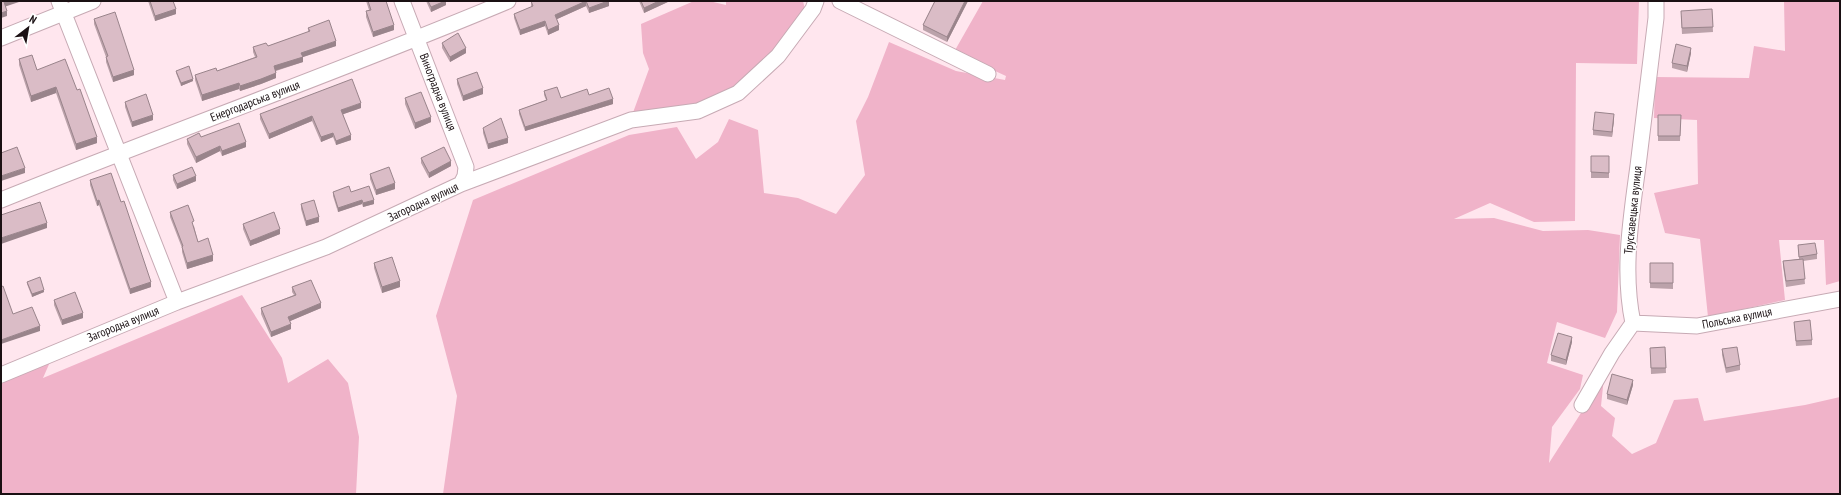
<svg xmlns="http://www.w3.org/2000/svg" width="1841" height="495" font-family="'PT Sans Narrow',sans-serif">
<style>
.green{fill:#f0b3c9}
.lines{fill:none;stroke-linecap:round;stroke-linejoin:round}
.street-casing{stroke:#c7aab4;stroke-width:17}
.street{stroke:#fff;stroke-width:15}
.wall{fill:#bba2aa}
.shaded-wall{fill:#99848b}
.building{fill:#dabcc6;stroke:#99848b}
.labels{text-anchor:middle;stroke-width:3;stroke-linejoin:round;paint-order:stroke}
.street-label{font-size:12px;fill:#1a1013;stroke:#fff}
</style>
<rect width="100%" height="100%" fill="#ffe6ee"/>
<path class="green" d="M694,1H709L726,5V1H803L806,14L736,92L697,109L631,118L649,69L643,53L641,24Z
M983,1H1639L1637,64L1576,63L1575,221L1534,222L1490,203L1454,219L1494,218L1543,231L1588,230L1620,235L1617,312L1605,338L1557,322L1547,363L1583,375L1580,389L1552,427L1549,463L1604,377L1601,406L1615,418L1612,436L1632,454L1656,443L1674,400L1698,398L1704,421L1805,405L1840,397V494H443L457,396L436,316L473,200L629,135L677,127L696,159L718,142L729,119L758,130L764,193L798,198L836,214L865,175L856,121L868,97L889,42L956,71L1005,80L1006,76L954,52Z
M1784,1H1840V281L1826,285L1824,240H1779L1785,300L1708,317L1700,239L1665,233L1654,193L1698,184L1697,120L1654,118L1655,77L1749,78L1754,46L1785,51Z
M242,295L282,358L288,383L328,359L348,383L359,437L356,494H1V380L50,362L43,378Z"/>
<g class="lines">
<defs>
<path id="street" d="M59,1L177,302
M402,1L466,167L465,176L461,184
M840,1L988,74
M1,38L93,1
M1,200C170,132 341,71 508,1
M1633,323L1697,326L1840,299
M1,375L177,302L326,247L461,184L631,120L698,111L738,93L778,56L813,9L816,1
M1582,405L1612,353L1633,323C1622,271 1631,218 1638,166C1644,117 1650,67 1656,18V1"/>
</defs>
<use href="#street" class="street-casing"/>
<use href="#street" class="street"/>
</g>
<path class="wall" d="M148,1H173L176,14L155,21Z
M366,1H386L394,30L373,37L366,17V11L369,10Z
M426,1H446V5L431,12Z
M531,1H609V6L589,13L586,6L557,19L559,30L548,35L545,26L520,35L514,18V14L531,7Z
M639,1H670L644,13Z
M935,1H968L947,42L923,30V25Z
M1712,9L1713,32L1682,34L1681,16Z
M94,19L134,75L113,82L106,62V57L94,24Z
M308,28L336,46L303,57V62L276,71V78L261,84L240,91L239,89L202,101L195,80V75L217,71L255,57L253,52V47L268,46L308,32Z
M442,43L466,53L450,62L442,48Z
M1691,53L1687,72L1672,68V63Z
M19,59L37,70L77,90L97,143L76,150L56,93L31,102L19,65Z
M176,71L193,81L181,86L176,73Z
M457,79L483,94L463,101L457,84Z
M544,91L561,98L589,95L613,104L525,131L519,114V110L546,100L544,95Z
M405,98L431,122L415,129L405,104Z
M125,102L153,120L132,127L125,107Z
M361,108L343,114L351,140L336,145L333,137L321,142L312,121L269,139L260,119V114Z
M1658,115H1681L1680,141H1658Z
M1614,119L1612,137L1593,135V130Z
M483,128L508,143L488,149L483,133Z
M201,137L246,147L222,156L220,151L196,163L187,144V139Z
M1591,156H1609V178H1591Z
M421,158L451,166L429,178L421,163Z
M370,174L395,189L376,195L370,179Z
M173,175L196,181L177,189L173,180Z
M90,180L151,287L130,294L99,205L97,206L90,185Z
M333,192H351L374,204L363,207L362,204L338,212L333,196Z
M301,204L319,222L306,226L301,209Z
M170,212L194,226L198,242L213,261L187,269L182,252V248L170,217Z
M243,224L280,234L250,246L243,229Z
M1798,245L1817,254V259L1803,261L1805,284L1786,287L1783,266V261L1799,259Z
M374,263L400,287L382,293L374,268Z
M1650,263H1673V289L1650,288Z
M27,282L44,292L32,297L27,284Z
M292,287L321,308L290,321L291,329L271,337L261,314V308L294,295L292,292Z
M54,300L83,318L62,325L54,305Z
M1794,322L1812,340V345L1796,346Z
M1572,342L1566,365L1551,361V355Z
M1665,347L1666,373L1651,374L1650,348Z
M1722,349L1740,365V370L1726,373L1722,355Z
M1633,385L1627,405L1607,399V394Z"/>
<path class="shaded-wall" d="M6,1H22L4,7V2Z
M445,1H446V5L431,12V7Z
M586,1V6L555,20V15Z
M609,1V6L589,13V8Z
M659,1H670L644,13V8Z
M965,1H968L947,42V37Z
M176,9V14L155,21V16Z
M7,11V16L1,18V13Z
M545,21V26L520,35V30Z
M394,25V30L373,37V32Z
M559,25V30L548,35V30Z
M336,41V46L303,57V62L274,71V66L301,53Z
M466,48V53L450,62V57Z
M1691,48V53L1687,72V66Z
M134,70V75L113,82V77Z
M276,73V78L261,84L240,91V86Z
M193,79V81L181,86V83Z
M239,83V89L202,101V95Z
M56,87V93L31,102V96Z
M483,88V94L463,101V96Z
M613,99V104L525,131V127Z
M361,103V108L341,115V110Z
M1614,114V119L1612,137V132Z
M153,115V120L132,127V122Z
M312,116V121L269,139V134Z
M431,117V122L415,129V123Z
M333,133V137L321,142V137Z
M351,135V140L336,145V141Z
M97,137V143L76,150V144Z
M508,138V143L488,149V144Z
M246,142V147L222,156V151Z
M220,146V151L196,163V157Z
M451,161V166L429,178V173Z
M25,168V173L1,181V176Z
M196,176V181L177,189V184Z
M395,183V189L376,195V190Z
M99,200V205L97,206V201Z
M362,200V204L338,212V208Z
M374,200V204L363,207V203Z
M319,217V222L306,226V221Z
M47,223V228L1,244V238Z
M280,229V234L250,246V241Z
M213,255V261L187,269V263Z
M400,281V287L382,293V287Z
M151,282V287L130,294V289Z
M44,290V292L32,297V294Z
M321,303V308L288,322V317Z
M83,313V318L62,325V320Z
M291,324V329L271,337V332Z
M40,326V331L1,344V340Z
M1572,337V342L1566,365V360Z
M1633,380V385L1627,405V400Z"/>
<path class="building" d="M1,1H6L4,2L7,11L1,13Z
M150,1H173L176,9L155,16Z
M368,1H386L394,25L373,32L366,11L371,10Z
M428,1H445L431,7Z
M531,1H608L589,8L586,1L555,15L559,25L548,30L545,21L520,30L514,14L533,6Z
M641,1H659L644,8Z
M935,1H965L947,37L923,25Z
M1712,9L1713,27L1682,28L1681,11Z
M115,12L134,70L113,77L106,57L108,56L94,19Z
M329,20L336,41L301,53L303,57L274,66L276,73L261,79L240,86L239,83L202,95L195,75L216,68L217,71L257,57L253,47L266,43L268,46L310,31L308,28Z
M458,33L466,48L450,57L442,43Z
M1676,44L1691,48L1687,66L1672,63Z
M32,55L37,70L65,59L77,90L80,89L97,137L76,144L56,87L31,96L19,59Z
M189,66L193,79L181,83L176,71Z
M477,72L483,88L463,96L457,79Z
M352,79L361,103L341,110L351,135L336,141L333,133L321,137L312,116L269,134L260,114Z
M557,87L561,98L587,89L589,95L609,88L613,99L525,127L519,110L547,100L544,91Z
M421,92L431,117L415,123L405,98Z
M146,94L153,115L132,122L125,102Z
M1595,112L1614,114L1612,132L1593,130Z
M1658,115H1681L1680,136H1658Z
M501,118L508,138L488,144L483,128Z
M239,123L246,142L222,151L220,146L196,157L187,139L199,133L201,137Z
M17,147L25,168L1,176V153Z
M444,147L451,161L429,173L421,158Z
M1591,156H1609V173L1591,172Z
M192,167L196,176L177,184L173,175Z
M389,167L395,183L376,190L370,174Z
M111,173L121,202L124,201L151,282L130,289L99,200L97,201L90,180Z
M349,186L351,192L369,186L374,200L363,203L362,200L338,208L333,192Z
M314,200L319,217L306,221L301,204Z
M40,202L47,223L1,238V215Z
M188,205L194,221L192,222L198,242L208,238L213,255L187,263L182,247L183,246L170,212Z
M274,212L280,229L250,241L243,224Z
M1815,243L1817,254L1799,257L1798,245Z
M392,257L400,281L382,287L374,263Z
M1803,259L1805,279L1786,281L1783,261Z
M1650,263H1673V283H1650Z
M40,277L44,290L32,294L27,282Z
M311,280L321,303L288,317L291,324L271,332L261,308L296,295L292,287Z
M3,286L13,314L32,307L40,326L1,340V287Z
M75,292L83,313L62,320L54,300Z
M1810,320L1812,340L1796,341L1794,322Z
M1558,333L1572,337L1566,360L1551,355Z
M1665,347L1666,368H1651L1650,348Z
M1737,347L1740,365L1726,368L1722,349Z
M1612,374L1633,380L1627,400L1607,394Z"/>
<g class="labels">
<g class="street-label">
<text transform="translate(438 92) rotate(69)" y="4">Виноградна вулиця</text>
<text transform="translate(255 101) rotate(-21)" y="4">Енергодарська вулиця</text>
<text transform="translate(423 202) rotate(-25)" y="4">Загородна вулиця</text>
<text transform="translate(1633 210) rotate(-84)" y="4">Трускавецька вулиця</text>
<text transform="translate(1737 318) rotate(-11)" y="4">Польська вулиця</text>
<text transform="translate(123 324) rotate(-22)" y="4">Загородна вулиця</text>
</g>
</g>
<rect width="1841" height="495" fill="none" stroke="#1a1013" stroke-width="4"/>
<g transform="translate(28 28) rotate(31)" stroke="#ffffff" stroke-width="3" paint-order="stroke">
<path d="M0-3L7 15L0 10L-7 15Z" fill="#1a1013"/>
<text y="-6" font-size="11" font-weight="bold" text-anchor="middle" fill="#1a1013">N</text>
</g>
</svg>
